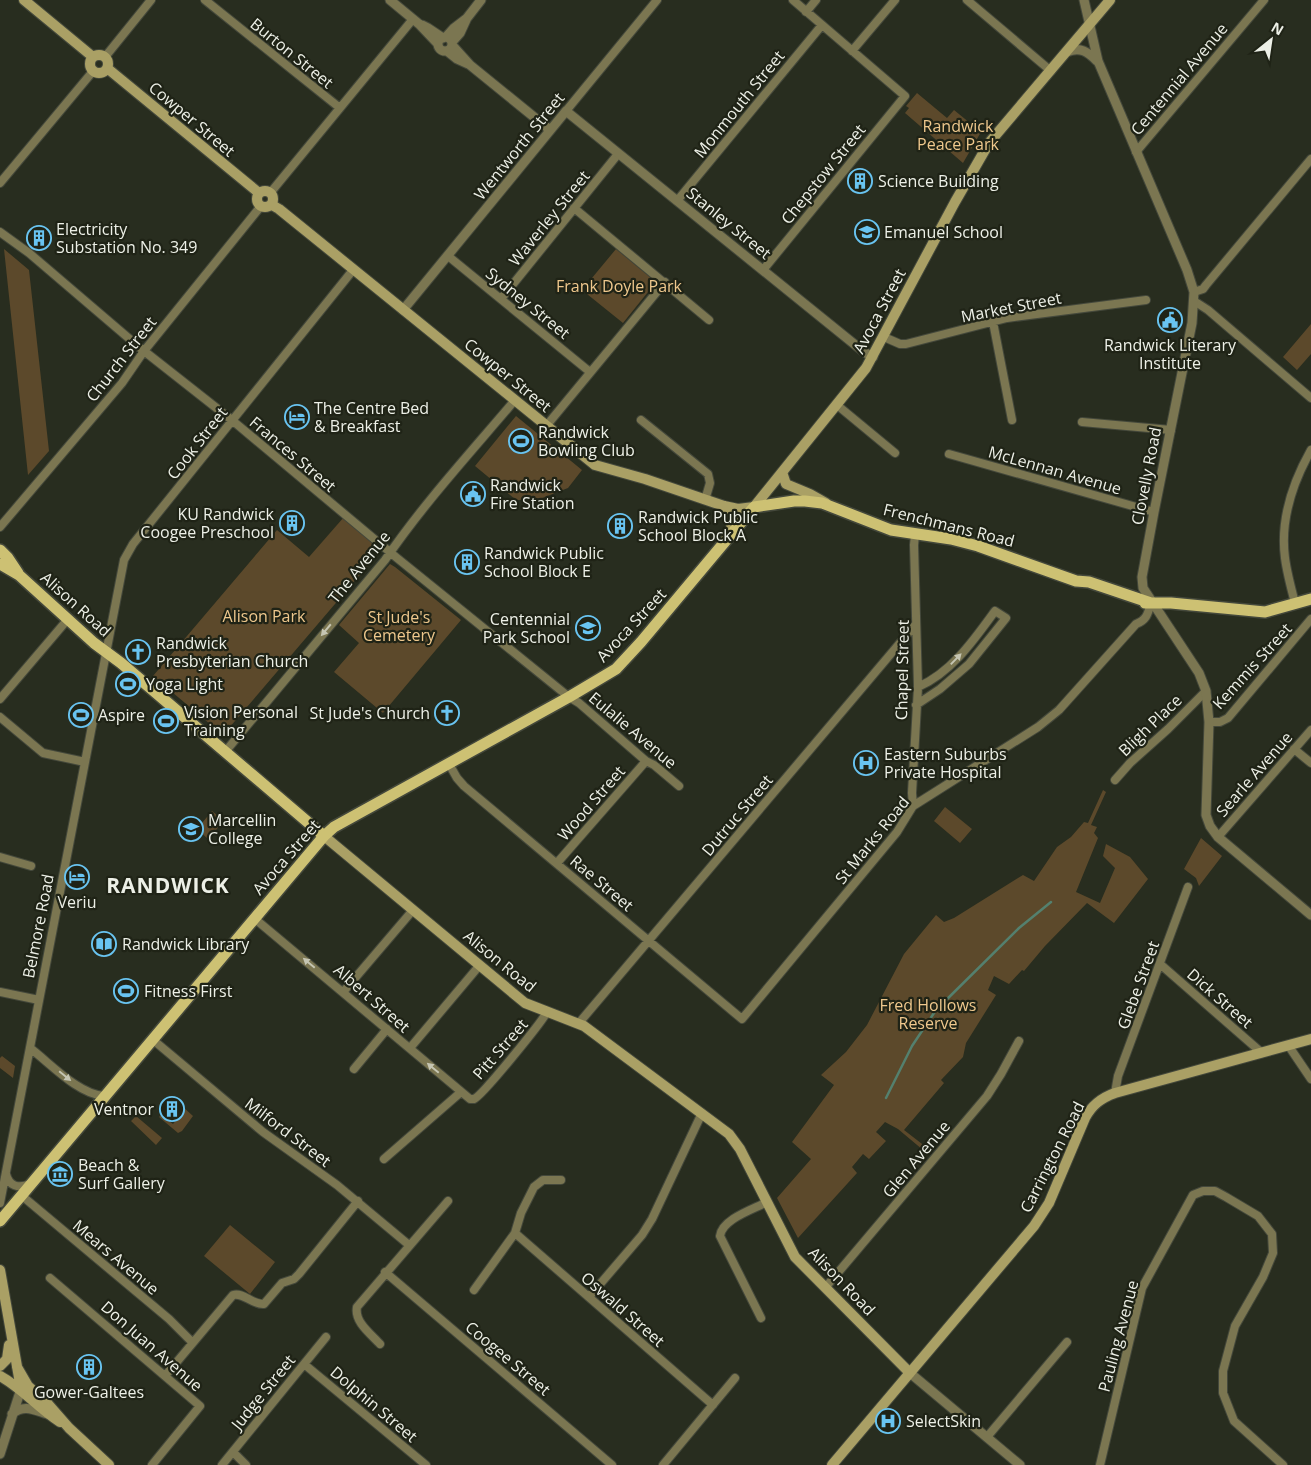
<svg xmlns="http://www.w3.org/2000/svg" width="1311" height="1465" font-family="'Open Sans',sans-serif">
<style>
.green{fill:#5c492b}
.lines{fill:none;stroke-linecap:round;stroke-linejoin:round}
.stream{stroke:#54806e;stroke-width:2.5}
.minor-casing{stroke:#44483b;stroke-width:10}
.tertiary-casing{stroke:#44483b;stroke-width:11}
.secondary-casing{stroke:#44483b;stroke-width:12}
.primary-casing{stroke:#44483b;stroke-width:14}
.minor{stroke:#7b7651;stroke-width:8}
.tertiary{stroke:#7b7651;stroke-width:9}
.secondary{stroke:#aaa065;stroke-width:10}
.primary{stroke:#cdc173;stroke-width:11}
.oneway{fill:#c5c5b2}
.labels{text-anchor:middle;stroke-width:4.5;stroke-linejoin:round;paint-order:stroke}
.street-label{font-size:16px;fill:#edf0e7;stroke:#1f2316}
.park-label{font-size:16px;fill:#efc88d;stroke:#1f2316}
.poi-label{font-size:16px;fill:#edf0e7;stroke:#1f2316;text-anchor:start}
.district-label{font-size:21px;font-weight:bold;letter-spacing:1px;fill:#edf0e7;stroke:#1f2316}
</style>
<rect width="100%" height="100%" fill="#282d1f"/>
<path class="green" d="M917,93L947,118L954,110L981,132L963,163L905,113L909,108L906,106Z
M4,249L29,270L49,451L28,475Z
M616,249L656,282L623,323L582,290Z
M1311,324V354L1297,370L1283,357Z
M516,416L582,470L568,488L537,500H516L475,466Z
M344,517L382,549L223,735L153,676L277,530L309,557Z
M390,564L395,567L461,620L383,713L334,672L359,643L339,625Z
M1103,790L1106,792L1091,825L1097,827L1094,833L1098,838L1076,892L1100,903L1115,868L1103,856L1106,844L1130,857L1148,879L1114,923L1087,903L1045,946L1024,971L1022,970L1009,984L994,976L988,990L996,995L966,1043L963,1057L941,1080L944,1083L904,1130L926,1147L923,1150L898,1129L885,1122L876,1132L886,1141L869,1159L863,1154L852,1167L857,1173L798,1238L777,1198L811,1159L792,1142L834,1085L821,1075L846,1052L867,1025L904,954L936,915L944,922L954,918L1023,875L1034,881L1057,847L1071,837L1084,822L1088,823Z
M945,807L972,829L960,843L934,821Z
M212,811L224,821L208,839L197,829Z
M1201,838L1222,856L1199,886L1196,878L1184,869Z
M2,1056L15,1066L13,1078L0,1068V1058Z
M182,1106L193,1116L182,1131L178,1133L159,1117L161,1115L173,1124L184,1111L180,1108Z
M136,1116L162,1138L156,1145L131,1121Z
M230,1225L275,1262L250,1294L204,1256Z"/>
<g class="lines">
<path class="stream" d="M886,1098L912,1046L936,1010L1019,928L1051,902"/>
<defs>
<path id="minor" d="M205,0L340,108
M967,0L1051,71
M806,12L816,0
M852,51L895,0
M105,57L151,0
M566,111L657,0
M1136,152L1264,0
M0,183L94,70
M271,192L413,19
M677,201L822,25
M574,208L709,320
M0,232L29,253L139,347L233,421L397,558L569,697L579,703L646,761L654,765L679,786
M448,256L590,372
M763,270L905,96L793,0
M1194,292L1203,289L1206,285L1311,159
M501,299L618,154
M1194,301L1208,310L1311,398
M993,322L1012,420
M884,337L900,344H906L1007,318L1146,300
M837,405L895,453
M641,420L708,474L710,483L705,500
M1082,422L1171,430
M547,425L665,282
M949,454L1154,512
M0,527L122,383L144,351L261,206
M1295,603C1291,588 1287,573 1285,558C1280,520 1293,482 1311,450
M0,699L68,619
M916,705L940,689L969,664L1006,618L995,611C974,640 951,673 918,687
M0,717L43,753L85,762
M1209,722H1220L1228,718L1311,619
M1294,749L1311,763
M225,752L385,560C424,503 471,452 515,400
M449,764L457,778L464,786L742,1019L897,832L913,806L1038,727L1059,710L1136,624C1147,620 1148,613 1151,603
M1115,780L1130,763L1168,729L1206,691
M913,806L912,793L918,687L914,545L915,535
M1218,837L1311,730
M0,857L31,866
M557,863L646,761
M254,918L470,1099C472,1099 473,1099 474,1099C482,1096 541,1023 547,1012
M1160,964L1262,1053
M344,991L413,910
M0,992L39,1000
M579,1023L916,624
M152,1039L263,1132L337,1185L409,1245
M1288,1045L1311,1079
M30,1048C51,1064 78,1094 104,1096
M410,1048L479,966
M354,1069L387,1029
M1115,1093L1118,1076L1188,887
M384,1159L461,1092
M6,1174C9,1186 18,1189 30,1184
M21,1195L169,1319L192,1342
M0,1203L124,560L133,544L353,270
M515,1233L713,1405
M385,1272L612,1465
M50,1278L200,1406L152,1465
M825,1288L987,1096L1001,1074L1019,1041
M474,1290L515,1233L521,1213L534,1187L543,1180H561
M589,1297L642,1235L652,1219L702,1113
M761,1318L720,1236C722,1219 754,1209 767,1202
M380,1344C371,1334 354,1322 357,1307L448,1201
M304,1364L426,1465
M165,1376L233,1295C244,1292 252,1305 264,1304L282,1283L294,1279L299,1274L358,1201
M987,1437L1067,1342
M233,1452L246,1465
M222,1465L326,1337
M663,1465L735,1378
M1100,1465L1142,1288L1193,1195L1203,1191H1215L1226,1197L1258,1216L1272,1234L1273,1253L1263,1277L1235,1326L1223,1371V1393L1234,1421L1283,1465"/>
<path id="tertiary" d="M390,0L419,24L438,44
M1084,0L1098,61L1187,270L1194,292L1192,323L1154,512L1142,577L1143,588L1199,673L1206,691L1209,722L1206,815L1210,826L1218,837L1311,915
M422,25L428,28L443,38
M446,37L454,28L467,18L481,0
M438 44a7 7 0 1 1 14 0a7 7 0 1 1-14 0Z
M452,42L460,33L466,20
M452,45L470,65L550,130
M447,51L457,59L468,64
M1067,52C1080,46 1088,52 1097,61
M403,310L566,111L864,352L873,357
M910,1373L1020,1465
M12,1414C24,1404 34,1410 47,1414
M0,1454L21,1389"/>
<path id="secondary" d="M24,0L93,57
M90 64a9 9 0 1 1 18 0a9 9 0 1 1-18 0Z
M107,68L259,193
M257 199a8 8 0 1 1 16 0a8 8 0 1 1-16 0Z
M272,205L279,209L595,465L645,479L724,506L738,509L754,507L866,368L955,202L989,143L1110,0
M782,472L786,484L810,494L826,503
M724,506L730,519L733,533
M324,836L525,1003L584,1026L729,1134L740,1149L795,1257L910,1373
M0,1270L21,1389
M0,1366L7,1359L9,1345
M17,1367L28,1386L48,1404L69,1428L109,1465
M0,1376C22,1388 38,1408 60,1422
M832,1465L1034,1226L1049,1203L1085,1118C1092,1105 1101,1098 1115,1093L1311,1039"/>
<path id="primary" d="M0,550L8,558L18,573
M0,564L19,575L94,643L121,663L324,836
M1145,603H1171L1265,612L1311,599
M0,1221L324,836L334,827L569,697L616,669L641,642L754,507L794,501H805L822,503L891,530L951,539L978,546L1076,581L1089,582L1151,603"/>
</defs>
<use href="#minor" class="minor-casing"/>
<use href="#tertiary" class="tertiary-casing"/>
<use href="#secondary" class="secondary-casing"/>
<use href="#primary" class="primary-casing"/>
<use href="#minor" class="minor"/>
<use href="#tertiary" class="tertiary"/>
<use href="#secondary" class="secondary"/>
<use href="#primary" class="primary"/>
</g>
<defs><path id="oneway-solid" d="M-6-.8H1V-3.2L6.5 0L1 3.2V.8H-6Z" transform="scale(1.25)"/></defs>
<g class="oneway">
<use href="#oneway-solid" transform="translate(326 630) rotate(130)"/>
<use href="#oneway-solid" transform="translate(956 659) rotate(-46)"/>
<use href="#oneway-solid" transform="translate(309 963) rotate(-140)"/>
<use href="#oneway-solid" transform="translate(433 1068) rotate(-140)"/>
<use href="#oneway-solid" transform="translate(65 1076) rotate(39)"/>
</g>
<defs>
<symbol id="building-ring" viewBox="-11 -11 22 22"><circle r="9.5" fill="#1f2316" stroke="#69c4f1" stroke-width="1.5"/><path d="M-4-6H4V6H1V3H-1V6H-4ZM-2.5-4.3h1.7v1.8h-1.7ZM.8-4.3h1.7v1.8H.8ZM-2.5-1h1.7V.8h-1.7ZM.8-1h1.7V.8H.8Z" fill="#69c4f1"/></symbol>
<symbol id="school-ring" viewBox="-11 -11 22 22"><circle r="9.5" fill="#1f2316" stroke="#69c4f1" stroke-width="1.5"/><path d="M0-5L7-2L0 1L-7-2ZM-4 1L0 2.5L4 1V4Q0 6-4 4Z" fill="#69c4f1"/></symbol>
<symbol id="civic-ring" viewBox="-11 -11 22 22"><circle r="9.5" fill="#1f2316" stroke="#69c4f1" stroke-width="1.5"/><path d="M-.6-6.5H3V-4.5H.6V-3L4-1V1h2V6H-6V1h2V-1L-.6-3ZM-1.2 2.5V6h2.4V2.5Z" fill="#69c4f1"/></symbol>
<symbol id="hotel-ring" viewBox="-11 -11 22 22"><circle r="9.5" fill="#1f2316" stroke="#69c4f1" stroke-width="1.5"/><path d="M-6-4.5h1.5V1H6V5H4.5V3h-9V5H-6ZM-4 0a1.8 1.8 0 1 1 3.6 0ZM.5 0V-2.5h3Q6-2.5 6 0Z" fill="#69c4f1"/></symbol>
<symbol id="stadium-ring" viewBox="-11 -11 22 22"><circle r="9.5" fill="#1f2316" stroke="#69c4f1" stroke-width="1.5"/><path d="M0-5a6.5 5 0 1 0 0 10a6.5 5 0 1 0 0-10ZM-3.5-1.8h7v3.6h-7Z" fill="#69c4f1"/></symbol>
<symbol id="church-ring" viewBox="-11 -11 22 22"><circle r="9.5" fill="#1f2316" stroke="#69c4f1" stroke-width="1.5"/><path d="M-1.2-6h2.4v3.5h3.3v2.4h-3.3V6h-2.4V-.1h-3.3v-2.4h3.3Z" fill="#69c4f1"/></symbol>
<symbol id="hospital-ring" viewBox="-11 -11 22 22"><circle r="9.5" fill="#1f2316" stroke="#69c4f1" stroke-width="1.5"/><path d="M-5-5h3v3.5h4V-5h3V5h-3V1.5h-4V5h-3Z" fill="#69c4f1"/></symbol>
<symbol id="library-ring" viewBox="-11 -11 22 22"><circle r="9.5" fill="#1f2316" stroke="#69c4f1" stroke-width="1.5"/><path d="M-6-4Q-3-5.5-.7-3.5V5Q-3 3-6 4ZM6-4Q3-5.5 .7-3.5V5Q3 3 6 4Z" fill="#69c4f1"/></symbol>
<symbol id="museum-ring" viewBox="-11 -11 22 22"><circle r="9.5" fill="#1f2316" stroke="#69c4f1" stroke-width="1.5"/><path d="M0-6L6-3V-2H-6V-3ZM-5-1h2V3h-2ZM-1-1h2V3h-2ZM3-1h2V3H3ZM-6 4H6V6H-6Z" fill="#69c4f1"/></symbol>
</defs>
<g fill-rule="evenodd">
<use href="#building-ring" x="846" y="167" width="28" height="28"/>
<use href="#school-ring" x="853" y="218" width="28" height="28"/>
<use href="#building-ring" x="25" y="224" width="28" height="28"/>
<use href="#civic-ring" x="1156" y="306" width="28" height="28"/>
<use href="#hotel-ring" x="283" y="403" width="28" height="28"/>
<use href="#stadium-ring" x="507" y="427" width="28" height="28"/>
<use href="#civic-ring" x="459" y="480" width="28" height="28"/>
<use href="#building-ring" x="278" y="509" width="28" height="28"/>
<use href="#building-ring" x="606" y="512" width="28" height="28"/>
<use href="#building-ring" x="453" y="548" width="28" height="28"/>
<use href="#school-ring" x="574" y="614" width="28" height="28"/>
<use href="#church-ring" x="124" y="638" width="28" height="28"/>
<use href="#stadium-ring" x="114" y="670" width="28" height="28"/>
<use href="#church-ring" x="433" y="699" width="28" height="28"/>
<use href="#stadium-ring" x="67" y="701" width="28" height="28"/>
<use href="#stadium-ring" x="152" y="707" width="28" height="28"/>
<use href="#hospital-ring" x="852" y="749" width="28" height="28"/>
<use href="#school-ring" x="177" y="815" width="28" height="28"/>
<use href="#hotel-ring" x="63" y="863" width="28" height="28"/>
<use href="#library-ring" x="90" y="930" width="28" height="28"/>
<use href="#stadium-ring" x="112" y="977" width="28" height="28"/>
<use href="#building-ring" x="158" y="1095" width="28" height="28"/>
<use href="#museum-ring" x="46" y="1160" width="28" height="28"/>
<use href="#building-ring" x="75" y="1353" width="28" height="28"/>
<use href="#hospital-ring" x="874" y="1407" width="28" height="28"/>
</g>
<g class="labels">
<g class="street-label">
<text transform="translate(292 53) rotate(39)" y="6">Burton Street</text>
<text transform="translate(1179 79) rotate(-50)" y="6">Centennial Avenue</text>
<text transform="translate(739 104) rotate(-51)" y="6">Monmouth Street</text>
<text transform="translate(192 119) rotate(40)" y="6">Cowper Street</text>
<text transform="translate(519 146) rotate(-51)" y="6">Wentworth Street</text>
<text transform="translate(823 174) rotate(-51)" y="6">Chepstow Street</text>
<text transform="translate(549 218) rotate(-51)" y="6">Waverley Street</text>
<text transform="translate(729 223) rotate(39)" y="6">Stanley Street</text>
<text transform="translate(528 303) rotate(39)" y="6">Sydney Street</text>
<text transform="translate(1011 307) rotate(-11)" y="6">Market Street</text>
<text transform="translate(879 311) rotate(-62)" y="6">Avoca Street</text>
<text transform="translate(121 359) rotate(-52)" y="6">Church Street</text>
<text transform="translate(508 375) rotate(39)" y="6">Cowper Street</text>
<text transform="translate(197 443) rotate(-52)" y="6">Cook Street</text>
<text transform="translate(293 454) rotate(40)" y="6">Frances Street</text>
<text transform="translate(1055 470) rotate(16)" y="6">McLennan Avenue</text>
<text transform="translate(1146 476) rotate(-79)" y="6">Clovelly Road</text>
<text transform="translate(949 525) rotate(14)" y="6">Frenchmans Road</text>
<text transform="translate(359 567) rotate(-51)" y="6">The Avenue</text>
<text transform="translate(76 604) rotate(42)" y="6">Alison Road</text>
<text transform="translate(631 625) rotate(-47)" y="6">Avoca Street</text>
<text transform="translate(1252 666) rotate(-48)" y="6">Kemmis Street</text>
<text transform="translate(902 670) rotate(-89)" y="6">Chapel Street</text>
<text transform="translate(1150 725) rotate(-44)" y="6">Bligh Place</text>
<text transform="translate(633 730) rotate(40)" y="6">Eulalie Avenue</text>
<text transform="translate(1254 774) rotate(-49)" y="6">Searle Avenue</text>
<text transform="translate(591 803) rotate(-49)" y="6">Wood Street</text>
<text transform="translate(737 815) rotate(-50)" y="6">Dutruc Street</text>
<text transform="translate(872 840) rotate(-51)" y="6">St Marks Road</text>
<text transform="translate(286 857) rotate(-49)" y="6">Avoca Street</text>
<text transform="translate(602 883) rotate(40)" y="6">Rae Street</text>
<text transform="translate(38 926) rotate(-79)" y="6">Belmore Road</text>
<text transform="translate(500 961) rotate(39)" y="6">Alison Road</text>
<text transform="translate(1138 985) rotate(-70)" y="6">Glebe Street</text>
<text transform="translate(372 998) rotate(41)" y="6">Albert Street</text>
<text transform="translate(1220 998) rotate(41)" y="6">Dick Street</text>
<text transform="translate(500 1049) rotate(-49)" y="6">Pitt Street</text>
<text transform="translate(288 1132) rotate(37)" y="6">Milford Street</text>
<text transform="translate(1052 1157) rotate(-63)" y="6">Carrington Road</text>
<text transform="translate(916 1159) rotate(-50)" y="6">Glen Avenue</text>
<text transform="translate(116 1257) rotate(40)" y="6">Mears Avenue</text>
<text transform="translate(842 1281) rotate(46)" y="6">Alison Road</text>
<text transform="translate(623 1309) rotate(41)" y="6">Oswald Street</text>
<text transform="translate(1118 1336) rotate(-75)" y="6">Pauling Avenue</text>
<text transform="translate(152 1346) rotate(41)" y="6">Don Juan Avenue</text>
<text transform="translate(508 1358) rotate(40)" y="6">Coogee Street</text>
<text transform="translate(263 1392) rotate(-51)" y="6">Judge Street</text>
<text transform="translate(374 1404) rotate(40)" y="6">Dolphin Street</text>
</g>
<g class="park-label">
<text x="958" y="132">Randwick<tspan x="958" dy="18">Peace Park</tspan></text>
<text x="619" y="292">Frank Doyle Park</text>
<text x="264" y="622">Alison Park</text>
<text x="399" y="623">St Jude's<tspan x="399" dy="18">Cemetery</tspan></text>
<text x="928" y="1011">Fred Hollows<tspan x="928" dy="18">Reserve</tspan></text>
</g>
<g class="poi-label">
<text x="878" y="187">Science Building</text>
<text x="56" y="235">Electricity<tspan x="56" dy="18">Substation No. 349</tspan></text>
<text x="884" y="238">Emanuel School</text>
<text x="1170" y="351" text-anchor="middle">Randwick Literary<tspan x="1170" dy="18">Institute</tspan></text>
<text x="314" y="414">The Centre Bed<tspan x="314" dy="18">&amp; Breakfast</tspan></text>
<text x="538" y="438">Randwick<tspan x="538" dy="18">Bowling Club</tspan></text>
<text x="490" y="491">Randwick<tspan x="490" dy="18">Fire Station</tspan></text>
<text x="274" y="520" text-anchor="end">KU Randwick<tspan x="274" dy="18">Coogee Preschool</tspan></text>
<text x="638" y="523">Randwick Public<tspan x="638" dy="18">School Block A</tspan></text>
<text x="484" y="559">Randwick Public<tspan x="484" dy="18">School Block E</tspan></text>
<text x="570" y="625" text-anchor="end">Centennial<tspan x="570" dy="18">Park School</tspan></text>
<text x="156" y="649">Randwick<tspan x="156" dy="18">Presbyterian Church</tspan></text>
<text x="146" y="690">Yoga Light</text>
<text x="184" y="718">Vision Personal<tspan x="184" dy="18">Training</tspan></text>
<text x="430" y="719" text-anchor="end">St Jude's Church</text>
<text x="98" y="721">Aspire</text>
<text x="884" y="760">Eastern Suburbs<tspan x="884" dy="18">Private Hospital</tspan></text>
<text x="208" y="826">Marcellin<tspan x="208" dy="18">College</tspan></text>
<text x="77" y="908" text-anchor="middle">Veriu</text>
<text x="122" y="950">Randwick Library</text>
<text x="144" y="997">Fitness First</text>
<text x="154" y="1115" text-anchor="end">Ventnor</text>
<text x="78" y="1171">Beach &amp;<tspan x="78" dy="18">Surf Gallery</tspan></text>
<text x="89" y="1398" text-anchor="middle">Gower-Galtees</text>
<text x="906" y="1427">SelectSkin</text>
</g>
<g class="district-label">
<text x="168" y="893">RANDWICK</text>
</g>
</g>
<g transform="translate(1271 40) rotate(30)" stroke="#1f2316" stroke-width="4" paint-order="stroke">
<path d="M0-4L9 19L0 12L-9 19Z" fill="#edf0e7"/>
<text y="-8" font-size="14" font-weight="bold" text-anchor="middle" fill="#edf0e7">N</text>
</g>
</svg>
